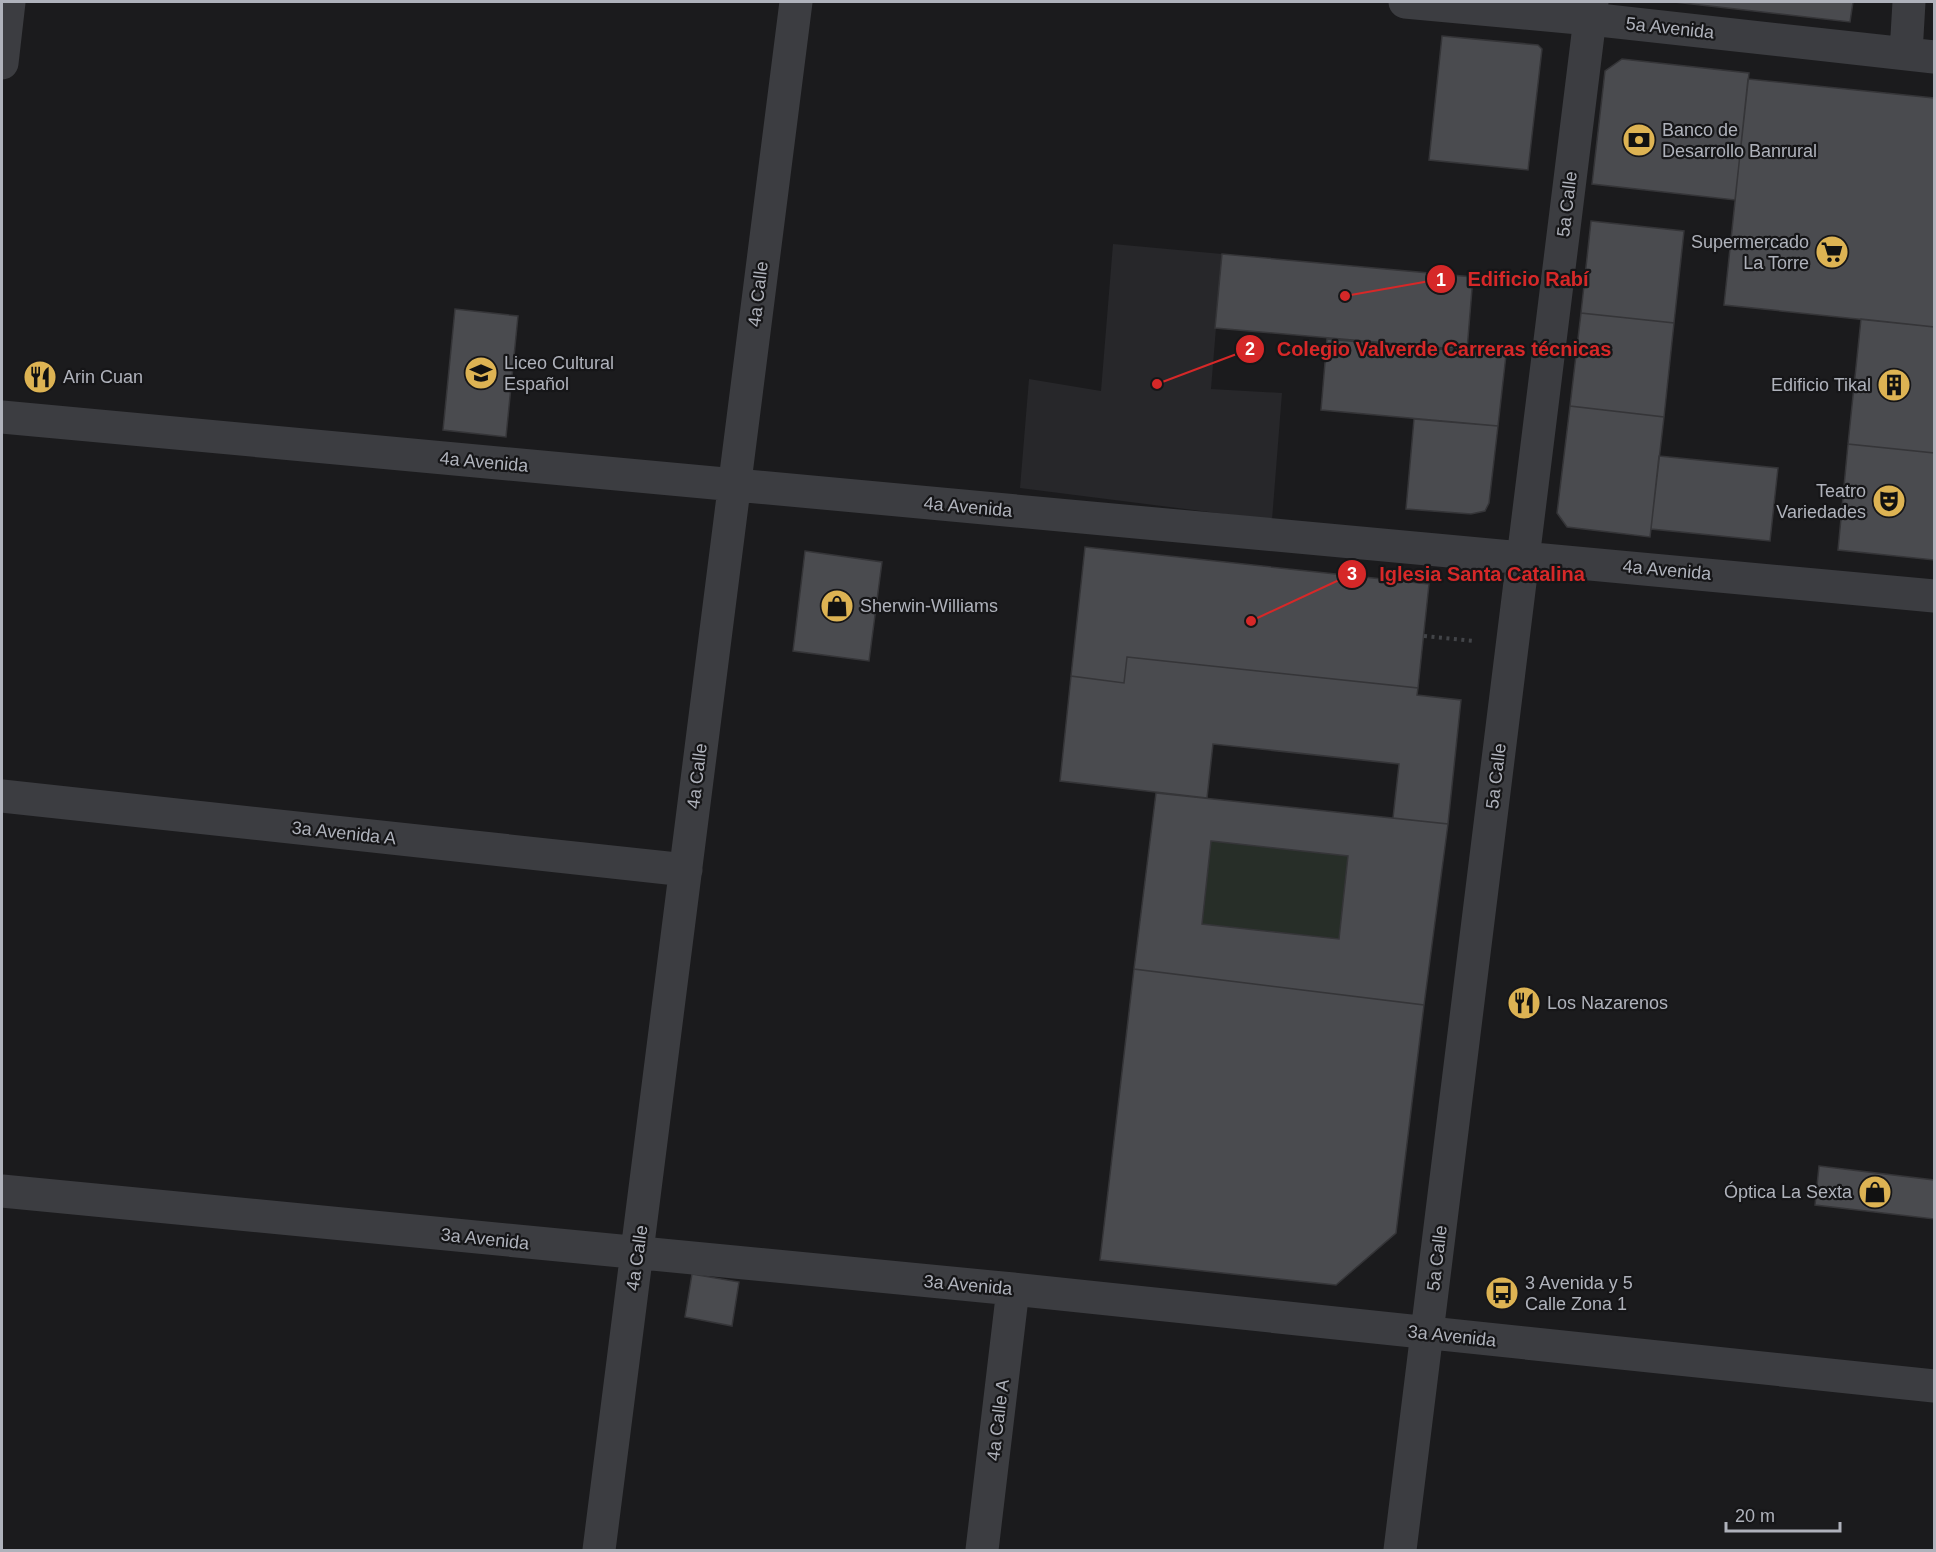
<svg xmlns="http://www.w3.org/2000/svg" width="1936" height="1552" font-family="Arial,sans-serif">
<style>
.built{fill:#27272a}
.green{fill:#272e28}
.building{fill:#4a4b4f;stroke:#353538;stroke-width:1.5;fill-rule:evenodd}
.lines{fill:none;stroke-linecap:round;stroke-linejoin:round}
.path{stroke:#424448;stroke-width:4;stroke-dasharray:3 4.5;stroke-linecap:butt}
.minor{stroke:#3c3d41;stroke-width:33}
.labels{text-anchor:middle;stroke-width:4.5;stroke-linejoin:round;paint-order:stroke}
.street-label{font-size:18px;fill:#afb2bb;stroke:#161618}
.poi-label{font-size:18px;fill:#afb2bb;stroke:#161618;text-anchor:start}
.leader{fill:none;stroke:#d62828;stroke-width:2}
.callout-dot{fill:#d62828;stroke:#161618;stroke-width:2}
.mark-label{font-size:18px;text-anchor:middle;font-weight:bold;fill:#fff}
.callout-label{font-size:20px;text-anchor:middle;font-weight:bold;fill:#d62828;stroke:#161618;stroke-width:4.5;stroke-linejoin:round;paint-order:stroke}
</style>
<rect width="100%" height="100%" fill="#1b1b1d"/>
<path class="built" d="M1113,244L1222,254L1211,389L1282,393L1272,520L1020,488L1029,379L1101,391Z"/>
<path class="green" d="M1211,841L1348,856L1339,939L1202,924Z"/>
<path class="building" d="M1674,2H1853L1850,22Z
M1442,36L1538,45L1542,49L1528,170L1429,160Z
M1622,59L1749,73L1735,200L1592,184L1605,71Z
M1748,79L1934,98V327L1724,305Z
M1591,221L1684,231L1674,323L1581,313Z
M1222,254L1473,277L1467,350L1215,328Z
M455,309L518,316L506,437L443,430Z
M1581,313L1674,323L1664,417L1570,406Z
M1861,319L1934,327V453L1848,444Z
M1327,339L1506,355L1498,426L1321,410Z
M1570,406L1664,417L1650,537L1567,527L1557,513Z
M1414,419L1498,426L1489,503L1485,511L1471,514L1406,509Z
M1848,444L1934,453V560L1838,550Z
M1659,456L1778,468L1770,541L1651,529Z
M1085,547L1429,584L1418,688L1127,657L1124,683L1071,676Z
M805,551L882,562L869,661L793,651Z
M1127,657L1418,688L1417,695L1461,700L1448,824L1393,818L1399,764L1213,744L1207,798L1060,781L1071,676L1124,683Z
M1156,793L1448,824L1424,1005L1134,969ZM1211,841L1348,856L1339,939L1202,924Z
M1134,969L1424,1005L1396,1233L1336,1285L1100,1260Z
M1819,1166L1934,1180V1219L1815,1205Z
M692,1274L739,1282L732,1326L685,1317Z"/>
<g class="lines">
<path class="path" d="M1424,636L1475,641"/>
<path class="minor" d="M1405,2L1590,19L1934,57
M1906,53L1909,2
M2,63L9,2
M2,417L1934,596
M2,796L686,870
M2,1191L1013,1289L1934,1386
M599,1550L796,2
M982,1550L1013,1289
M1400,1550L1592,2"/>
</g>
<defs>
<symbol id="bank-disc" viewBox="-11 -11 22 22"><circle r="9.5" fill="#ddb353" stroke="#161618"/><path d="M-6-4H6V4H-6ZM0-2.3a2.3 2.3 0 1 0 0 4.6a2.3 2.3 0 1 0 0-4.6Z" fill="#111"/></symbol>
<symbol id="supermarket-disc" viewBox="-11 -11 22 22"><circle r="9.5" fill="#ddb353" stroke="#161618"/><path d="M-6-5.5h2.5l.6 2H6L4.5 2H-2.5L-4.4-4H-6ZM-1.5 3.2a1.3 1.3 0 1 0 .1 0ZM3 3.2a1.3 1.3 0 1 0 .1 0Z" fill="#111"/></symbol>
<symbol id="school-disc" viewBox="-11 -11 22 22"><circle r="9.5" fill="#ddb353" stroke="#161618"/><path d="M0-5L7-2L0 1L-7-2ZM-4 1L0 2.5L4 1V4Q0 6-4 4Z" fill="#111"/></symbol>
<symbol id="restaurant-disc" viewBox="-11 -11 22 22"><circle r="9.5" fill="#ddb353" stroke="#161618"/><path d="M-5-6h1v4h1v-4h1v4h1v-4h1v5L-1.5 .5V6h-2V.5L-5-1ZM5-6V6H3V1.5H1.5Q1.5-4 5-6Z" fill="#111"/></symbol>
<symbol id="building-disc" viewBox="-11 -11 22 22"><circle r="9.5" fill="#ddb353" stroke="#161618"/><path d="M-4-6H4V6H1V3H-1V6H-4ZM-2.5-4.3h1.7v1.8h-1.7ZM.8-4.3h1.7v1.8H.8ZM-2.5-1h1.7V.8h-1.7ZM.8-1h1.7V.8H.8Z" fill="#111"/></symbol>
<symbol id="theatre-disc" viewBox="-11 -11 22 22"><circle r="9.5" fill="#ddb353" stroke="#161618"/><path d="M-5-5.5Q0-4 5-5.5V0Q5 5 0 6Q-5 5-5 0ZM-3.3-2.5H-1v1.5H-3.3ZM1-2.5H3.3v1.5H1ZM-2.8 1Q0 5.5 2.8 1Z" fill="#111"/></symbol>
<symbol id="shop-disc" viewBox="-11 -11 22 22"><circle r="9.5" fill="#ddb353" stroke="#161618"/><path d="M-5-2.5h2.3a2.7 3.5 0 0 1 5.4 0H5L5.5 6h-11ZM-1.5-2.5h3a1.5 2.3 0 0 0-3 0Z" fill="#111"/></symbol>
<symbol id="bus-disc" viewBox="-11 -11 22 22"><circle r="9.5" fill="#ddb353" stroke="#161618"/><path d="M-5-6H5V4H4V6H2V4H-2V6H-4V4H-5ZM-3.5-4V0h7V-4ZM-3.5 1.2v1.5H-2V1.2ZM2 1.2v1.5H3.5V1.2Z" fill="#111"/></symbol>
</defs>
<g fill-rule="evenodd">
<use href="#bank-disc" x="1620" y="121" width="38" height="38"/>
<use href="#supermarket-disc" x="1813" y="233" width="38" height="38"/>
<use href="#school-disc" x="462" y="354" width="38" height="38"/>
<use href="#restaurant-disc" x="21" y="358" width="38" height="38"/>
<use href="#building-disc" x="1875" y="366" width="38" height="38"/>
<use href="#theatre-disc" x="1870" y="482" width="38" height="38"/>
<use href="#shop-disc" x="818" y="587" width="38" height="38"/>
<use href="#restaurant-disc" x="1505" y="984" width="38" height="38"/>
<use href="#shop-disc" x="1856" y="1173" width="38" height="38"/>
<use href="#bus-disc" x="1483" y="1274" width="38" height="38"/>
</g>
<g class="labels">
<g class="street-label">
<text transform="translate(1670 28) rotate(6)" y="6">5a Avenida</text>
<text transform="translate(1567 204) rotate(-83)" y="6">5a Calle</text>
<text transform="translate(758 294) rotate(-83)" y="6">4a Calle</text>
<text transform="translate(484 462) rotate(5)" y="6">4a Avenida</text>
<text transform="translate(968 507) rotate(5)" y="6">4a Avenida</text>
<text transform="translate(1667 570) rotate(5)" y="6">4a Avenida</text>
<text transform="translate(697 776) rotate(-83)" y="6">4a Calle</text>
<text transform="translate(1496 776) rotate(-83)" y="6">5a Calle</text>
<text transform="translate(344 833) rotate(6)" y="6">3a Avenida A</text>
<text transform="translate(485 1239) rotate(6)" y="6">3a Avenida</text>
<text transform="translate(637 1258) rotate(-82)" y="6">4a Calle</text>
<text transform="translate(1437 1258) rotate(-83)" y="6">5a Calle</text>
<text transform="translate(968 1285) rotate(5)" y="6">3a Avenida</text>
<text transform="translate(1452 1336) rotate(6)" y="6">3a Avenida</text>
<text transform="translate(998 1420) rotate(-83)" y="6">4a Calle A</text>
</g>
<g class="poi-label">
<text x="1662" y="136">Banco de<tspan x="1662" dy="21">Desarrollo Banrural</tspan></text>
<text x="1809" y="248" text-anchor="end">Supermercado<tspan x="1809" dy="21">La Torre</tspan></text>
<text x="504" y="369">Liceo Cultural<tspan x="504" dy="21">Español</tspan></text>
<text x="63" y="383">Arin Cuan</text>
<text x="1871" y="391" text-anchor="end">Edificio Tikal</text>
<text x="1866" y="497" text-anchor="end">Teatro<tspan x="1866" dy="21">Variedades</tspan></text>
<text x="860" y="612">Sherwin-Williams</text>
<text x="1547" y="1009">Los Nazarenos</text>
<text x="1852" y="1198" text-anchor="end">Óptica La Sexta</text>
<text x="1525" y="1289">3 Avenida y 5<tspan x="1525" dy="21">Calle Zona 1</tspan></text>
</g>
</g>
<path class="leader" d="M1345 296L1441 279M1157 384L1250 349M1251 621L1352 574"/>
<g class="callout-dot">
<circle cx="1345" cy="296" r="6"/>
<circle cx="1157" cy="384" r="6"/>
<circle cx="1251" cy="621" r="6"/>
<circle cx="1441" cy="279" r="15"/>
<circle cx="1250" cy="349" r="15"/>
<circle cx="1352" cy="574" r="15"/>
</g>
<g class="mark-label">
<text x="1441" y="286">1</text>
<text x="1250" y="355">2</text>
<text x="1352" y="580">3</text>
</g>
<g class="callout-label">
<text x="1528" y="286">Edificio Rabí</text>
<text x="1444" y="356">Colegio Valverde Carreras técnicas</text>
<text x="1482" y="581">Iglesia Santa Catalina</text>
</g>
<rect width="1936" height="1552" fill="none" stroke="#afb2bb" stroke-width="6"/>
<path d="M1726 1522v9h114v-9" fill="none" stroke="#afb2bb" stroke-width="3"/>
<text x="1735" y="1522" font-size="18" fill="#afb2bb" stroke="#161618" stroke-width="4.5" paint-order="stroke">20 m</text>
</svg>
